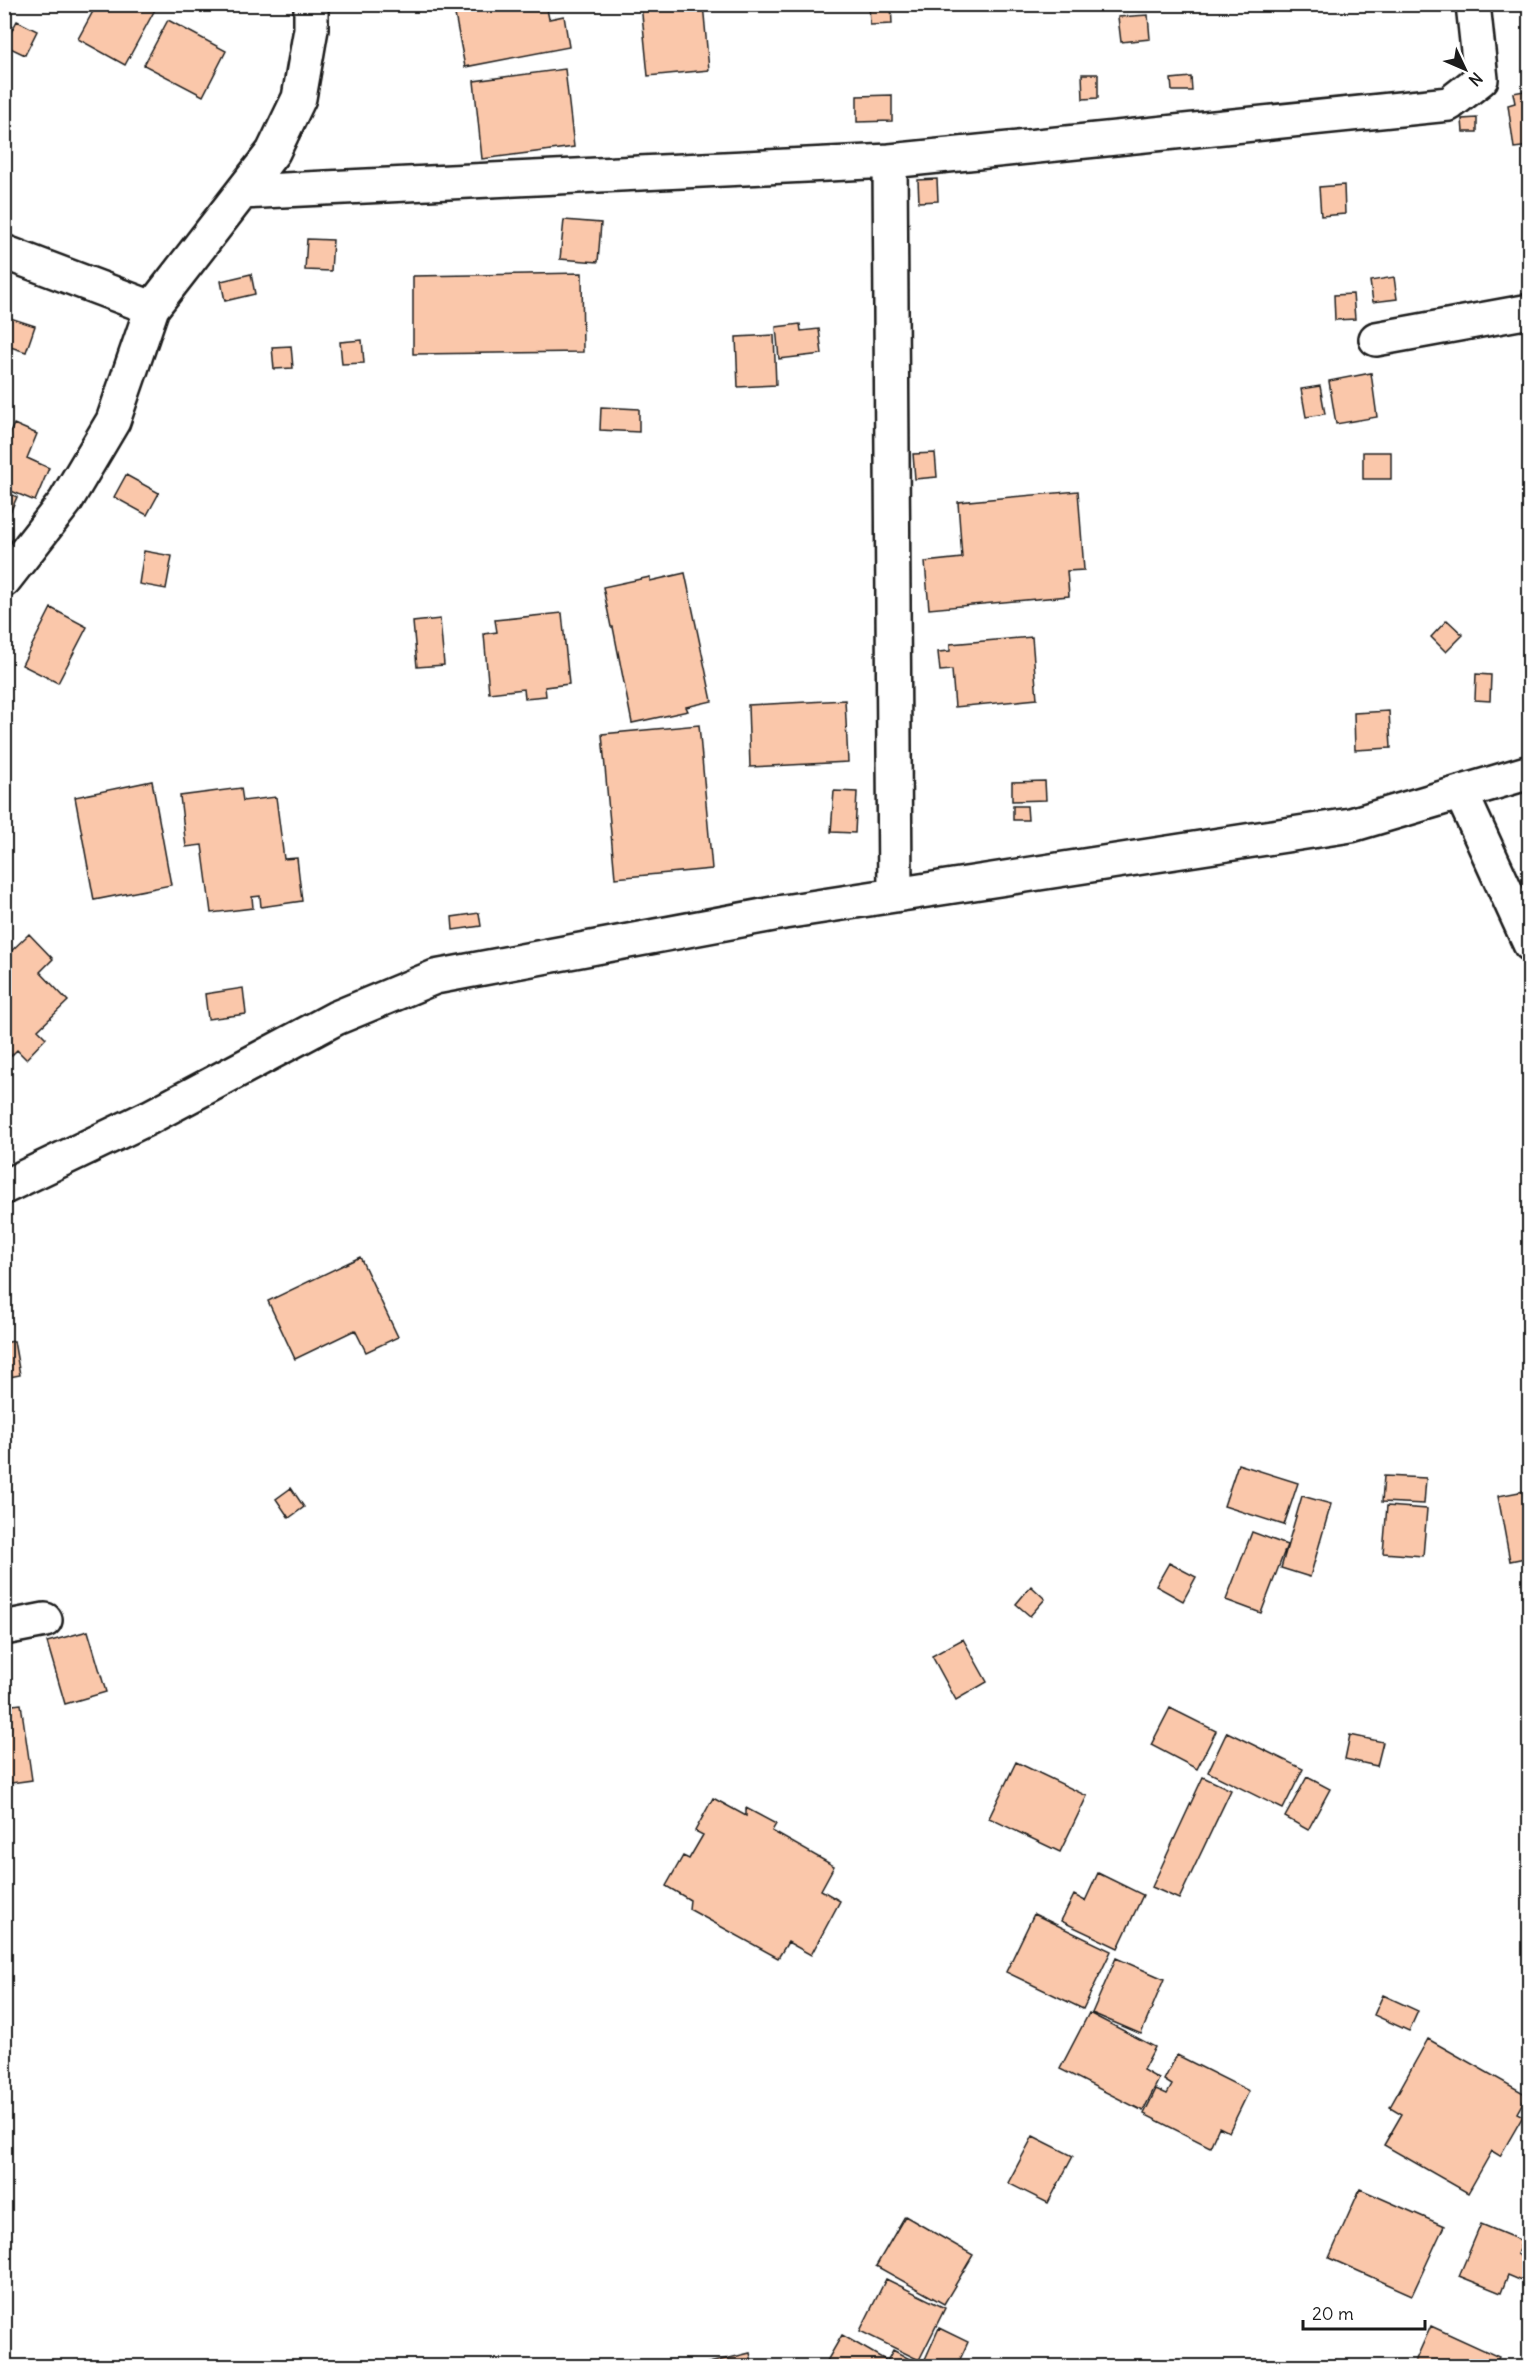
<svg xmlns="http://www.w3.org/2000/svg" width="1534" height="2371" font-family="Delius,sans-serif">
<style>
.building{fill:#fac7aa;stroke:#1c1c1c;stroke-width:1.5}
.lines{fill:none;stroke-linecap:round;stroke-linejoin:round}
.street-casing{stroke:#1c1c1c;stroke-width:38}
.street{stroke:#fff;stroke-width:33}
</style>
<rect width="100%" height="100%" fill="#fff"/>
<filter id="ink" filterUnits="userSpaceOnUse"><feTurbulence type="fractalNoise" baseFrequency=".0167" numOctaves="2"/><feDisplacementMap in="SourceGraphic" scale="12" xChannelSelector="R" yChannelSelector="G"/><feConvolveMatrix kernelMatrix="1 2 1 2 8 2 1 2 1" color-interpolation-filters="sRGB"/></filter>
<g filter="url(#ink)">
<path class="building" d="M97,4H158L125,65L78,39Z
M453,4H546L549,19L564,16L569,47L465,67Z
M641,4H703L709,70L648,76Z
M869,4H891L892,24L870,25Z
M1148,15L1150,39L1121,42L1118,17Z
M168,20L226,51L203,96L144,65Z
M17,21L37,31L25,55L4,45Z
M565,69L574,147L482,159L474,81Z
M1082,74H1098V98L1083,99Z
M1191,77L1192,91H1172L1171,79Z
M1530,90V146L1514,148L1508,105L1515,103L1513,93Z
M892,95V121L857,122V96Z
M1477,118V132H1463L1462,119Z
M937,179L938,201L919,202L918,180Z
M1344,185L1345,214L1321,216L1319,187Z
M564,220L601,223L598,262L560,259Z
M307,239L333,240L331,271L305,270Z
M582,273L583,352L413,354V276Z
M251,274L255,294L225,301L221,281Z
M1394,277L1397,299L1373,302L1370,281Z
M1353,294L1355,319L1335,320L1334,295Z
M4,316L35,326L26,352L4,345Z
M800,324L801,331L819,329L822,354L779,359L776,327Z
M774,335L776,385L738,387L736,337Z
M362,340L364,363L342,364L340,342Z
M291,346L293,368L274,369L272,347Z
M1371,373L1377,417L1336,424L1329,381Z
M1320,386L1325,414L1306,417L1301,389Z
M601,407L639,409V432L600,430Z
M14,424L37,434L27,458L49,468L35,501L4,488V446Z
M1363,452H1391V479H1363Z
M935,453L937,477L915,479L913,454Z
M126,475L159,493L147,515L114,497Z
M4,491L17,497L8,517L4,515Z
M1078,491L1084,570L1067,571L1069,596L929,609L925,562L962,558L958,502Z
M144,551L172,556L166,589L139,584Z
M685,573L712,701L686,707L688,711L632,723L613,627H611L603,587L650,577V581Z
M51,608L87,627L58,683L22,665Z
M562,613L569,684L545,687L546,696L525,698L524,689L489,693L484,634L497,632L495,620Z
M440,619L444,665L417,667L413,622Z
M1447,620L1463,635L1446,652L1431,637Z
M1032,637L1037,699L955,707L952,670L940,671L938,652L950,651V644Z
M1476,674L1491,675L1490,701L1475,700Z
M845,700L848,762L750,767L748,705Z
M1389,711L1391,748L1355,750L1354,713Z
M699,725L712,869L615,878L602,734Z
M152,781L171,885L94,900L75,797Z
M1045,781L1046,800L1012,801V782Z
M241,788L243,801L276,797L284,859L297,858L302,901L261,907L260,896L252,897L253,908L211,913L202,845L186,847L180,796Z
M834,791L857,792L855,833L831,832Z
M1013,806H1027L1028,820H1013Z
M479,913L481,926L453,930L452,917Z
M29,934L53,959L40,972L68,1001L38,1030L46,1038L26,1059L17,1050L4,1063V958Z
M243,988L246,1014L208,1019L205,994Z
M360,1257L398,1337L366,1352L355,1330L295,1359L268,1301Z
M14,1341L20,1375L4,1378V1343Z
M1238,1464L1298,1483L1284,1525L1224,1506Z
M1384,1476L1426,1478L1424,1504L1382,1502Z
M291,1488L304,1507L289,1518L276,1499Z
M1530,1490V1557L1510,1561L1498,1496Z
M1302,1496L1331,1504L1310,1577L1281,1568Z
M1387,1506L1427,1509L1423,1556L1383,1553Z
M1252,1532L1287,1545L1261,1613L1226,1600Z
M1169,1563L1196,1577L1183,1601L1156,1586Z
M1031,1586L1045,1599L1030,1616L1016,1604Z
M88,1631L106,1692L65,1704L47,1642Z
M963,1639L987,1682L956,1700L932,1656Z
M21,1704L32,1780L4,1784V1706Z
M1170,1708L1216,1731L1197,1769L1151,1745Z
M1227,1732L1303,1769L1283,1809L1208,1772Z
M1350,1735L1383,1742L1377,1766L1345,1759Z
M1016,1762L1087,1796L1060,1852L989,1818Z
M1203,1777L1231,1790L1179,1899L1152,1887Z
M1307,1777L1330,1789L1308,1830L1285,1817Z
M713,1798L746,1816V1808L776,1824L772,1831L834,1866L821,1890L840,1901L811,1955L788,1942L778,1958L689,1909L690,1900L666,1886L683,1856L689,1859L703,1835L695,1831Z
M1098,1873L1143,1895L1118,1948L1061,1921L1074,1895L1085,1901Z
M1034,1914L1111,1951L1083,2009L1006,1972Z
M1116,1958L1164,1979L1141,2034L1092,2013Z
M1383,1995L1418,2011L1409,2031L1374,2015Z
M1089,2013L1155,2047L1143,2070L1159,2079L1143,2111L1060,2069Z
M1428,2039L1527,2095L1517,2113L1523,2116L1500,2156L1492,2151L1468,2193L1384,2145L1402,2114L1390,2107Z
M1177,2055L1249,2091L1229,2132L1219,2127L1210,2147L1144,2114L1156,2089L1167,2094L1172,2085L1164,2080Z
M1033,2136L1073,2156L1048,2203L1008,2183Z
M1360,2189L1444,2226L1412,2295L1329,2258Z
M905,2216L973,2255L944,2304L876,2266Z
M1481,2224L1522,2241L1517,2254L1530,2260L1522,2281L1508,2275L1501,2293L1459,2276Z
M886,2279L945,2308L919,2360L860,2331Z
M1431,2326L1499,2357L1494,2366H1413Z
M939,2328L968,2342L957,2366H922Z
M842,2335L887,2361L893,2350L915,2362L912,2366H824Z
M750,2353L753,2366H697Z"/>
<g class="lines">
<defs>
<path id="street" d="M890,161L1449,104L1481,79L1473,4
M242,192L890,161L895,895
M4,252L152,308
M1376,339L1530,311
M4,580L65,502L113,421L152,308L273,152L299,98L311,29V4
M1461,793L1530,944
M4,1187L150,1117L336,1018L435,977L784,912L1351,825L1530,772
M4,1628L45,1620"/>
</defs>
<use href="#street" class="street-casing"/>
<use href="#street" class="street"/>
</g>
</g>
<rect width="1534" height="2371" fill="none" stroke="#fff" stroke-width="24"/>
<rect x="12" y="12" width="1510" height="2347" fill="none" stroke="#1c1c1c" stroke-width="2" filter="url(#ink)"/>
<g transform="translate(1465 69) rotate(134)" stroke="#ffffff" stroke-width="4.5" paint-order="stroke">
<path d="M0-4.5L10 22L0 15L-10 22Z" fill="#1c1c1c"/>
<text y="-9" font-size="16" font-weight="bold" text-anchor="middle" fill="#1c1c1c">N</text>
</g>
<path d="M1303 2320v9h122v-9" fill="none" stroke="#1c1c1c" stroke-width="3"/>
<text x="1312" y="2320" font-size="18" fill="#1c1c1c" stroke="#ffffff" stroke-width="4.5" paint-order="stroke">20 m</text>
</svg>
